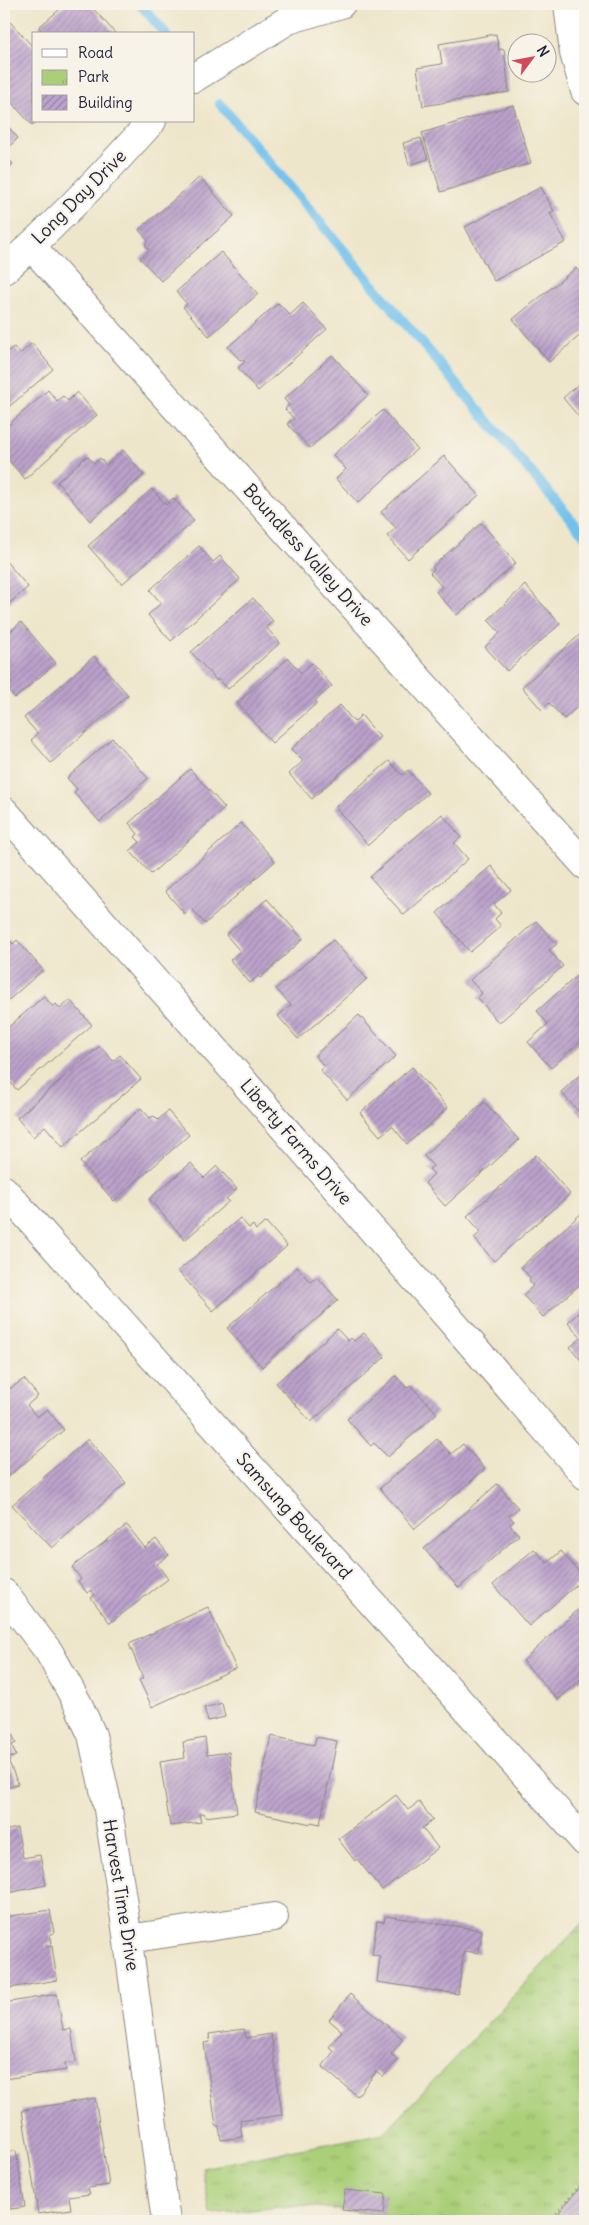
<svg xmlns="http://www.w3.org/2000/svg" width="589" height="2225" font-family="Delius,sans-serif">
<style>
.park{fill:url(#park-tufts);stroke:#66785a}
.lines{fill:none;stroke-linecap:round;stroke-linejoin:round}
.stream{stroke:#72c1ed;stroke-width:10}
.building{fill:url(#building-hatch)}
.street-casing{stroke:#888482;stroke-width:30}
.secondary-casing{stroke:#888482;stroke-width:30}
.path{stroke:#888482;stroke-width:3;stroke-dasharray:1 4;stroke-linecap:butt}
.street{stroke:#fff;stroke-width:28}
.secondary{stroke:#fff;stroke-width:28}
.labels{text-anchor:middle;stroke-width:4.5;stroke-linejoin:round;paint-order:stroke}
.street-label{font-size:18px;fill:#22223b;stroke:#f7f3e8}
</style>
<defs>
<pattern id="park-tufts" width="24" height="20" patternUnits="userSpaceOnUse" patternTransform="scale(1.25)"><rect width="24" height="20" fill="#aacf78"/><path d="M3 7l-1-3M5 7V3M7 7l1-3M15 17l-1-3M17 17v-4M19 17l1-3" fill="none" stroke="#92b169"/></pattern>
<pattern id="building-hatch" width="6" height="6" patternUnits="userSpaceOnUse" patternTransform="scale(1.25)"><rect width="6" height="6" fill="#bca2cb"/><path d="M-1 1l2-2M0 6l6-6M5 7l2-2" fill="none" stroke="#9884a6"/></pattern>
</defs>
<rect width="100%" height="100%" fill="#f7f3e8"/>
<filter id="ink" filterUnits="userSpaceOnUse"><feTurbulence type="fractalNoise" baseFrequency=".02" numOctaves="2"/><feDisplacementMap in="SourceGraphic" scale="10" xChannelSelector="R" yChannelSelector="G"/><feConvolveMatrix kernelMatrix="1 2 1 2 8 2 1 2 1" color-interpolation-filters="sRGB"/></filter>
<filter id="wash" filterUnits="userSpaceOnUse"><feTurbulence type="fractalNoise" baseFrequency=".0096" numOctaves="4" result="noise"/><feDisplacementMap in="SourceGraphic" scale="20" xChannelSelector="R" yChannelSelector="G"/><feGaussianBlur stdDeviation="1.12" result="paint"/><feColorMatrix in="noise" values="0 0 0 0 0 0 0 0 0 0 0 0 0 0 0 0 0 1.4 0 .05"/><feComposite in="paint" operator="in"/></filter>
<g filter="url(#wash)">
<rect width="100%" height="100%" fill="#eee6ca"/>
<path class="park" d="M585,1920V2221H423L302,2205L210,2214L202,2168L384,2133Z"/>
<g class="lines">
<path class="stream" d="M140,4L166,34
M220,104L585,536"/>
</g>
<g id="blocks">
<path class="building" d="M66,4L71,5L89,4L116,34H43L39,27Z
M10,22L34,48V121H37L32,125L4,94V27Z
M496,34L499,50L504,49L509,92L423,106L417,68L442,64L439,44Z
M513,105L531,163L441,192L422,133Z
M4,122L18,138L4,152Z
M421,138L428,159L409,165L403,143Z
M4,154L13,164L4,173Z
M200,177L234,216L161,281L140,258L149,250L145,245L148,241L139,230Z
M541,187L554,211L550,213L566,242L494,281L465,227Z
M221,252L258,294L209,336L183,307L187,304L176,292Z
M576,268L585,279V331L549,362L513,319Z
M278,303L290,315L303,303L327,329L258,391L238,368L245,362L241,359L240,360L228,347Z
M32,343L53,369L4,411V346L8,351L14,347L20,354Z
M332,355L368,395L310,448L287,424L294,419L285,409L289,405L284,399Z
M585,378V424L563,398Z
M48,390L57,401L63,396L68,401L77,392L97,415L25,479L4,455V429Z
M383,410L417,449L358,503L336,479L346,469L333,455Z
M123,450L144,475L90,521L57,482L87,456L94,463L100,458L106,465Z
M444,456L479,495L408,559L387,536L396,528L381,512Z
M152,489L166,505L173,498L194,521L122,584L88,546Z
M481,523L516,563L457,615L436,592L442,587L430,573L434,569L432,567Z
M199,546L213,562L220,556L240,579L171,641L148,615L161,603L150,590Z
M4,559L28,587L4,608Z
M525,585L560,624L507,671L485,647L500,633L488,620Z
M253,598L273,621L266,627L280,643L228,689L219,679L217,681L191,652Z
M21,622L56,663L15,698L4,685V637Z
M585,630V700L564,719L549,703L542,710L522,687Z
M94,656L128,695L51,763L31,740L38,734L24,718Z
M288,658L301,673L312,663L332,686L315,701L317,703L272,743L237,703Z
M340,705L354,722L361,715L380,737L312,799L289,774L303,761L291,749Z
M112,738L148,778L100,822L74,793L77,789L67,778Z
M389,761L402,775L408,770L428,793L368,845L335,807Z
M190,769L225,808L151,874L130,851L140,842L135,837L138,834L129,823Z
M442,814L461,837L454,843L468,859L404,915L370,877Z
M241,823L275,861L205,924L191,908L185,914L165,891Z
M491,866L511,890L494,904L501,913L495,919L501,926L470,952L437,913Z
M267,899L303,939L260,978L258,976L250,983L230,960L240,951L226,935Z
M536,921L557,944L549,950L563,966L499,1023L478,998L482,993L470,980Z
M4,933L13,944L17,940L43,970L4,1004Z
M333,940L367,979L298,1039L278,1016L291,1005L276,989Z
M580,973L585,978V1037L551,1068L528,1042L548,1024L537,1011Z
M44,996L53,1007L56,1004L60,1009L70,1000L92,1025L17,1090L4,1075V1031Z
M359,1015L396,1056L347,1100L320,1070L324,1067L315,1055Z
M100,1046L113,1061L120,1055L141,1079L63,1147L45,1126L33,1137L17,1118Z
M412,1067L448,1108L407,1144L392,1126L380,1136L360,1113Z
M585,1070V1119L561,1092Z
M484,1102L519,1140L445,1206L425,1183L434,1174L429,1169L433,1166L424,1156Z
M141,1108L150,1118L154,1116L158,1120L168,1111L189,1135L114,1201L80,1162Z
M536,1155L570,1194L494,1261L474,1238L481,1232L467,1216Z
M191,1163L204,1178L217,1166L237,1189L226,1199L229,1201L185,1240L149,1199Z
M583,1212L585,1215V1280L543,1317L523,1295L533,1286L529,1281L531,1279L521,1267Z
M240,1218L249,1228L253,1225L256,1230L266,1222L287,1246L213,1311L178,1271Z
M297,1267L310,1282L317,1277L338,1300L262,1367L227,1328Z
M585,1307V1365L570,1347L581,1338L568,1322Z
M337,1329L348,1341L351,1338L354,1341L364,1333L385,1357L311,1422L276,1383Z
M396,1376L407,1388L410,1385L437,1413L388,1457L374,1443L371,1446L347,1419Z
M24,1379L38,1396L27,1405L37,1417L47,1409L64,1430L4,1480V1393Z
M88,1439L126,1483L52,1548L12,1505Z
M437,1439L451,1454L463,1444L485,1469L415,1529L380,1488Z
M497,1484L518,1508L509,1516L514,1521L510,1525L519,1535L459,1588L424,1549Z
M127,1525L145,1548L156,1539L169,1555L157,1564L168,1579L110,1623L91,1598L95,1595L91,1590L87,1593L78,1581L81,1579L72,1567Z
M534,1549L547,1563L561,1551L584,1578L529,1626L493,1585Z
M582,1606L585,1609V1675L558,1700L523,1661Z
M208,1607L236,1668L152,1707L139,1680L143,1678L129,1644Z
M222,1703L225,1717L208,1721L204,1708Z
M4,1721L6,1725L8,1724L16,1743L12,1745L16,1756L10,1758L9,1762L18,1784L4,1789Z
M271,1736L314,1745L316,1737L337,1741L320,1824L311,1822V1824L255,1812Z
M205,1738L207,1755L229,1752L237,1813L205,1817L204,1813L199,1814L201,1822L170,1826L160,1762L185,1758L183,1742Z
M396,1795L408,1810L419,1802L433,1820L422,1828L438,1848L382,1890L357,1859L355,1861L338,1839Z
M17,1828L23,1858L40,1855L46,1885L4,1894V1831Z
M50,1910L54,1933L50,1934L52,1943L46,1944V1947L52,1946L57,1980L4,1989V1917Z
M385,1916L482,1930L479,1953L464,1951L458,1994L377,1982L380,1956L372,1955L377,1921L384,1922Z
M57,1994L63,2030L71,2029L76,2062L65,2064L66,2070L4,2079V2003Z
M350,1994L403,2039L391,2054L398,2060L383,2077L376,2072L357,2096L322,2067L334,2051L329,2047L342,2031L329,2020Z
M244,2029L246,2038L271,2034L282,2115L240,2121L242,2137L221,2140L219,2126H216L204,2043L210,2042L209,2034Z
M95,2098L109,2185L88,2188L90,2194L69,2197L71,2209L38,2214L22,2110Z
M16,2151L25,2207L4,2210V2153Z
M585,2181V2212L578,2221H570L559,2212Z
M345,2190L386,2194L384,2214L342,2210Z"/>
</g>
</g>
<g filter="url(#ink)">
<use href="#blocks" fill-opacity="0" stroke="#888482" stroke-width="1"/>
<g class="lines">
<defs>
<path id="street" d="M568,4L574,53L585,91
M194,78L288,20L341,4
M31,246L585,865
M4,270C57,224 105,173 152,121
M4,811L230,1066L585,1475
M4,1593L49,1652L78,1704L92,1735L107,1803L122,1898L166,2221
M128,1939L274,1917"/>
<path id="secondary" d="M4,1190L585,1842"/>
</defs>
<use href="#street" class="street-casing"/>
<use href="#secondary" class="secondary-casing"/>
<path class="path" d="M550,2221L585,2180"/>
<use href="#street" class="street"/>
<use href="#secondary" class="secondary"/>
</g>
</g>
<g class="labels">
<g class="street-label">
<text transform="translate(79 197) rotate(-45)" y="6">Long Day Drive</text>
<text transform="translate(308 555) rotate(48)" y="6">Boundless Valley Drive</text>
<text transform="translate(296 1142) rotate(49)" y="6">Liberty Farms Drive</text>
<text transform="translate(294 1516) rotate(48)" y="6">Samsung Boulevard</text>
<text transform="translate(121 1895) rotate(81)" y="6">Harvest Time Drive</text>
</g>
</g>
<rect width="589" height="2225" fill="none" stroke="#f7f3e8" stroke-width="20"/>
<rect x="32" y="32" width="162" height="90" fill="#f7f3e8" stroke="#a29fa3"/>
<rect x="42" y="49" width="25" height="8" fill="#ffffff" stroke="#a29fa3"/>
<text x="78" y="58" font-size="15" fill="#22223b">Road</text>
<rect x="42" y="70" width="25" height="15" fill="url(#park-tufts)" stroke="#a29fa3"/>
<text x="78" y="82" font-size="15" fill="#22223b">Park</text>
<rect x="42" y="95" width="25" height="15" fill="url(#building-hatch)" stroke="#a29fa3"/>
<text x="78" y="108" font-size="15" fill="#22223b">Building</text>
<g transform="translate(532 58) rotate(58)"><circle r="24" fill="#f7f3e8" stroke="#a29fa3"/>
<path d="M0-4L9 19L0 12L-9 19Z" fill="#d1495b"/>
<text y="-8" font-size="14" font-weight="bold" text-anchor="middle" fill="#22223b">N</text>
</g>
</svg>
